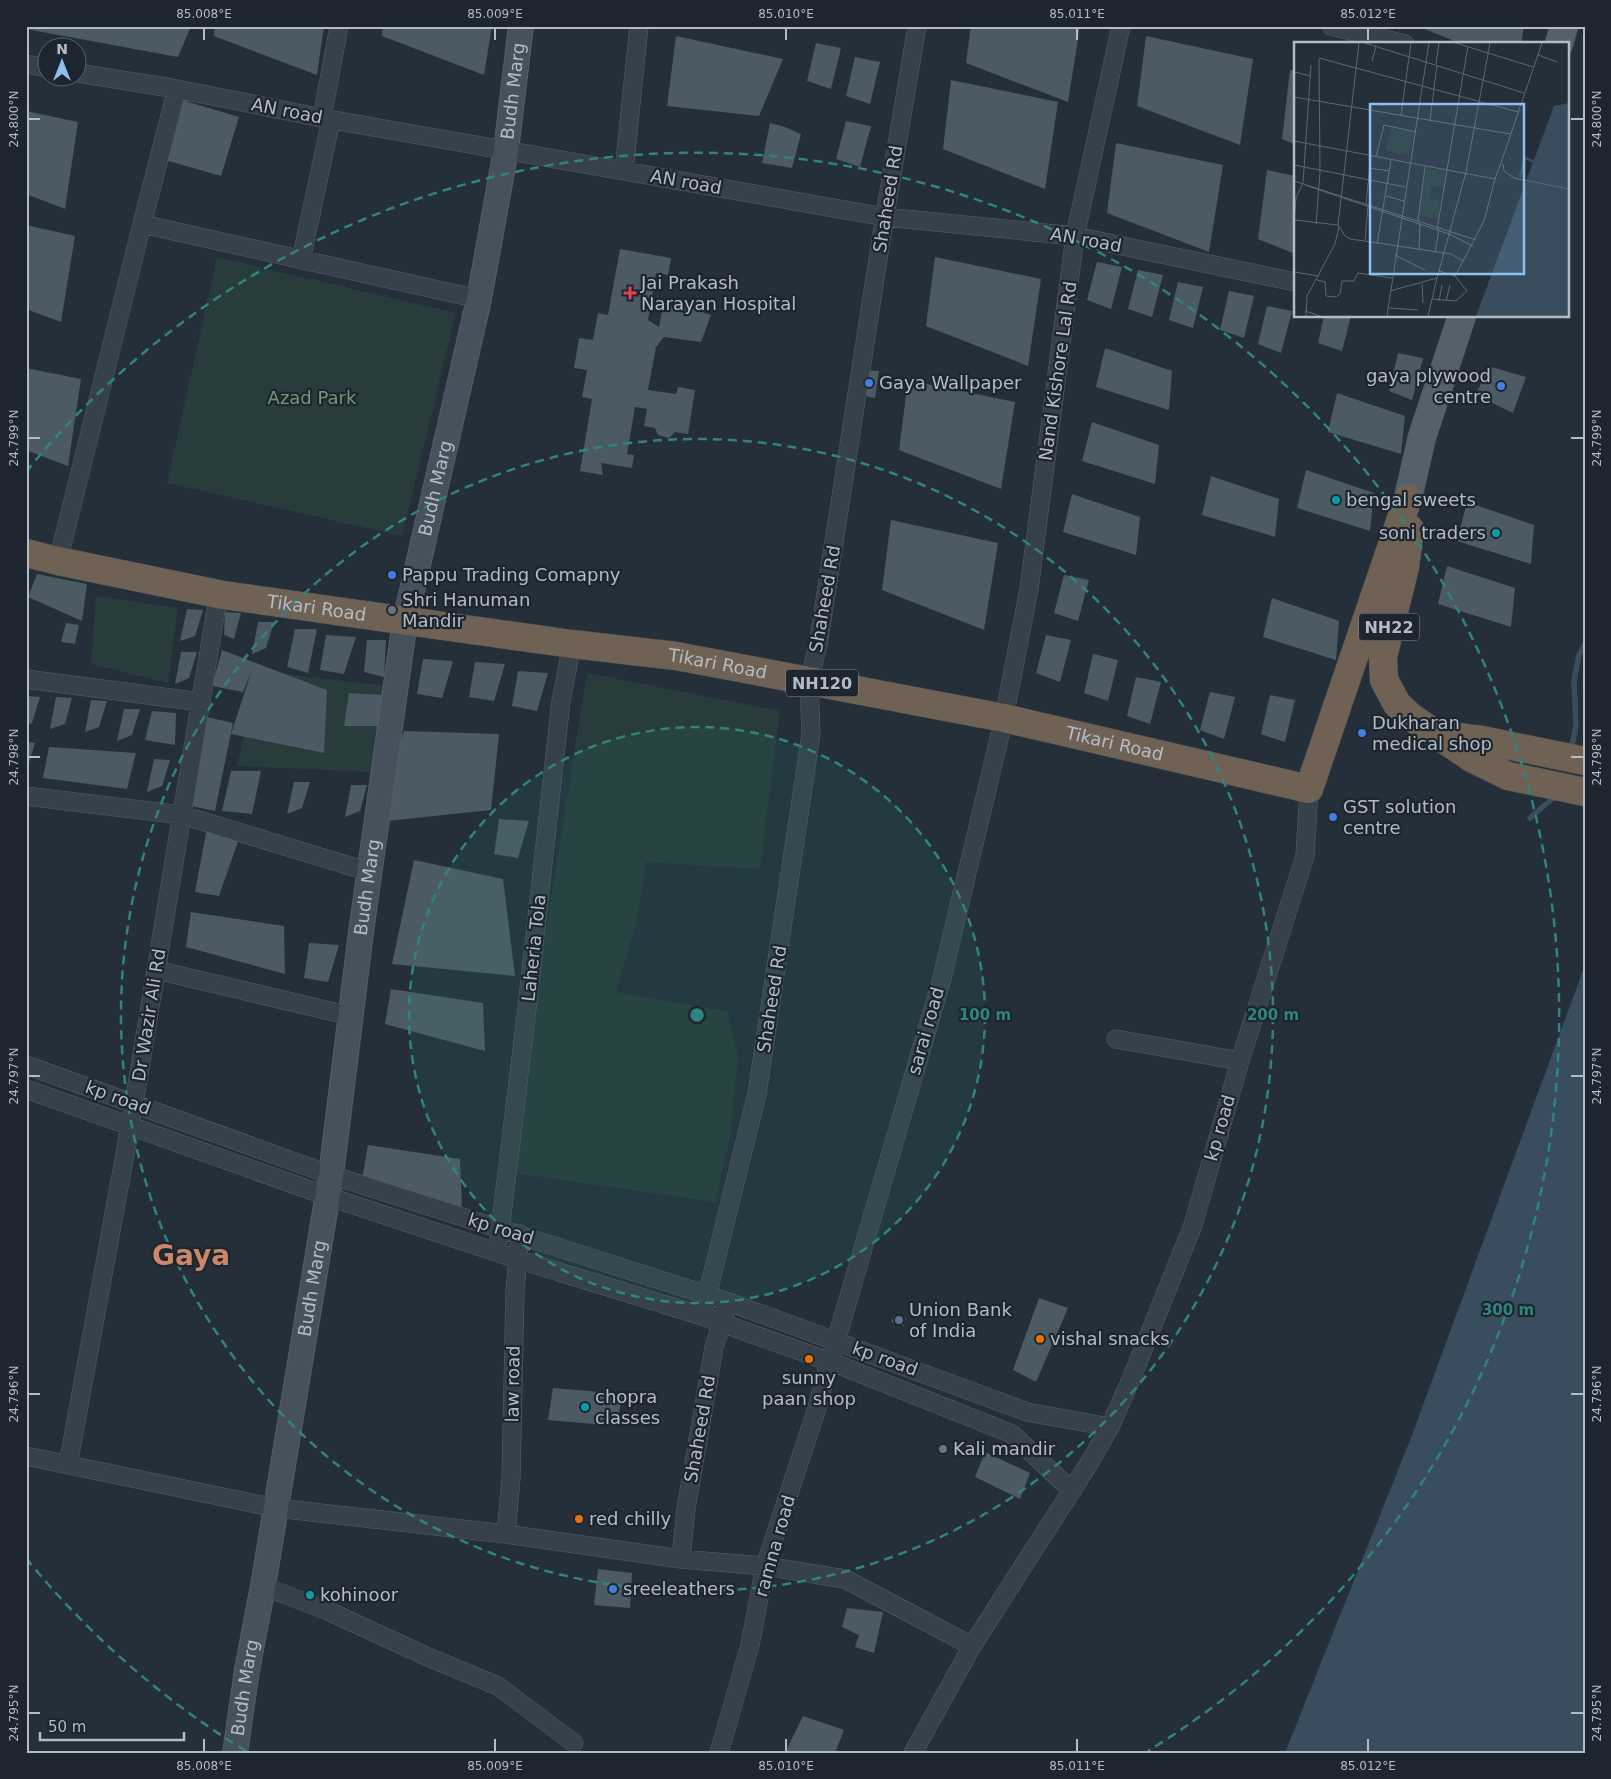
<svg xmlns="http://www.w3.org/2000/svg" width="1611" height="1779" font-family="'DejaVu Sans',sans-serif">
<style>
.green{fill:#273c3b}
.water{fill:#394d5f}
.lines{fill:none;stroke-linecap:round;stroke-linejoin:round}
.stream{stroke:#394d5f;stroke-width:5.5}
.building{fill:#4c5a64}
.street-casing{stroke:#565f67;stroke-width:19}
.secondary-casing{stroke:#565f67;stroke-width:26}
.primary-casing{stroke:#414a52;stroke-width:29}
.highway-casing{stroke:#434c54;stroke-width:29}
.street{stroke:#374149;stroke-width:18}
.secondary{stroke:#46515c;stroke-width:24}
.primary{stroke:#556069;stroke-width:28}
.highway{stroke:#6f6255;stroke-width:28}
.ticks{fill:none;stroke:#b3bcc5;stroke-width:2}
.ring{fill:none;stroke:#30847f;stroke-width:2.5;stroke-dasharray:9 6}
.health-dot{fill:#e0444e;stroke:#1d262e;stroke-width:2}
.shop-dot{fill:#3f7fe0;stroke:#1d262e;stroke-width:2}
.culture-dot{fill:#0f9aa8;stroke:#1d262e;stroke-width:2}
.worship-dot{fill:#6b7280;stroke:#1d262e;stroke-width:2}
.service-dot{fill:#5c6f8a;stroke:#1d262e;stroke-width:2}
.food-dot{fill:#e8710a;stroke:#1d262e;stroke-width:2}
.labels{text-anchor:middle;stroke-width:4.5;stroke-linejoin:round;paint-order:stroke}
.shield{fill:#1d262e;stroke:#868f98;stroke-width:1}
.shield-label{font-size:16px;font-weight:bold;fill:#b3bcc5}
.street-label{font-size:18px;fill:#b3bcc5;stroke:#1d262e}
.poi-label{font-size:18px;fill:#b3bcc5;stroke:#1d262e;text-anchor:start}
.park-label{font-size:18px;fill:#729977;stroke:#1d262e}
.town-label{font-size:28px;font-weight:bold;fill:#cb8767;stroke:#1d262e}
.inset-river{fill:none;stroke:#394d5f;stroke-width:2.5}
.inset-road{fill:none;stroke:#5d6771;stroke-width:1}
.view{fill:#8dbfef;fill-opacity:0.15;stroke:#8dbfef;stroke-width:2.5}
.inset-edge{fill:none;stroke:#b3bcc5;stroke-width:2.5}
.centre{fill:#30847f;stroke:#1d262e;stroke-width:2.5}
.ring-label{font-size:15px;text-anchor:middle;font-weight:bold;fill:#30847f;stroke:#1d262e;stroke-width:4.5;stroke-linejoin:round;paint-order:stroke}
.neatline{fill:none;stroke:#b3bcc5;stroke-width:2}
.ticks-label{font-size:12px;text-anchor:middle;fill:#b3bcc5}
</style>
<rect width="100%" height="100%" fill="#242f39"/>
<path class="green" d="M217,257L456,313L402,536L167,483Z
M96,596L178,608L168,683L91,664Z
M258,671L388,686L374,772L237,766Z
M587,673L780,711L760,869L646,862L637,921L616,992L727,1011L738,1057L729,1142L715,1202L507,1172Z"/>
<path class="water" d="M1585,965V1753H1285L1412,1435Z"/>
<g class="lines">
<path class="stream" d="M1571,750L1576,726L1574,680L1579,655L1585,644
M1530,818L1553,798L1555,794"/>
</g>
<path class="building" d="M26,26H191L178,57L26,29Z
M215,26H324L317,75L214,36Z
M383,26H492L484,75L382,36Z
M971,26H1080L1068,102L966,63Z
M1417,26H1524L1521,44H1462Z
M676,36L783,59L759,116L667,106Z
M1146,36L1253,59L1240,145L1137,106Z
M816,43L841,48L831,89L807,81Z
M855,57L880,62L870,104L846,96Z
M1290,70H1295V144L1282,139Z
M951,80L1058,102L1045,189L943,149Z
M182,100L239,117L221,176L165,160Z
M26,111L78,122L65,209L26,194Z
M846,121L871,126L860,167L836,159Z
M770,123L785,127L801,134L792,168L762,163Z
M1116,143L1223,165L1209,252L1107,213Z
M1267,170L1295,176V254L1258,239Z
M26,225L75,236L61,322L26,309Z
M620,249L671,258L668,275L656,273L648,320L659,327L663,305L671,307L679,301L694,303L697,310L711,315L701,342L664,337L656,347L648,390L676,394L678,387L695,390L688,434L675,432L669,438L658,435L655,428L644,426L647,409L635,407L627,454L634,455L632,468L601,463L603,475L580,471L592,399L582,397L587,370L574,368L579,338L593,340L598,313L608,315Z
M935,257L1041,279L1028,366L926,326Z
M1097,262L1122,267L1111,309L1087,300Z
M1138,270L1163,275L1152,317L1128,309Z
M1178,282L1203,287L1193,328L1169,320Z
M1229,291L1254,296L1244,338L1220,330Z
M1267,306L1292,311L1281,353L1258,344Z
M1324,316H1351L1342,351L1318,343Z
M1105,348L1172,371L1169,410L1096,387Z
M1398,353L1423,358L1412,400L1389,391Z
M1488,366L1526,377L1513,413L1476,395Z
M26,368L81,379L68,466L26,450Z
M863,370L879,371L875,398L860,395Z
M908,380L1015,402L1001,489L899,450Z
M1337,393L1405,416L1401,454L1328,432Z
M1092,422L1159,445L1155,484L1082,461Z
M1306,470L1374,493L1370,531L1297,508Z
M1211,476L1279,499L1275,537L1202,515Z
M1072,494L1140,517L1136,555L1063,532Z
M1467,502L1534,525L1531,564L1457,541Z
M891,520L998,543L984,630L882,590Z
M1447,566L1515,588L1511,627L1438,604Z
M37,574L87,584L82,621L28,597Z
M1064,575L1089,580L1078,621L1054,613Z
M1272,598L1339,621L1336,660L1263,637Z
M187,609L203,610L195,636L180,641Z
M225,612L241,613L234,639L224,635Z
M258,622H274L266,648L252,654Z
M66,623L79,625L75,644L61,642Z
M295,629H317L308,673L287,667Z
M326,635L356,637L344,674L320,670Z
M1046,635L1071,640L1060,682L1036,673Z
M367,640H386L384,677L364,672Z
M222,650L327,690L324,753L231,734L252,670L243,692L212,686Z
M181,652H197L189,678L175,684Z
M1093,654L1118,660L1108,701L1084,693Z
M423,659L453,661L442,698L417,694Z
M475,662L505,664L494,701L469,697Z
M518,671L548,673L537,711L512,706Z
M1136,677L1161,682L1150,724L1127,716Z
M1210,692L1235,697L1224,739L1200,730Z
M349,693L384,695L378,726H344Z
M1270,695L1295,700L1285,742L1261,734Z
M26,696L40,697L32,723L26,725Z
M56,697L72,698L65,724L50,729Z
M91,700L107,701L99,727L85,732Z
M124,709H140L132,735L117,741Z
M152,711L176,713L175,745L145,740Z
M207,717L233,723L215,811L191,806Z
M404,731L499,734L491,810L377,822Z
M26,742L35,743L27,770H26Z
M49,747L136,753L127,789L43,778Z
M154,759L170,760L162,786L147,792Z
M231,771H261L252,814L222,811Z
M294,782H310L302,808L287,814Z
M351,785H367L360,811L345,817Z
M499,819L529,821L518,858L494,854Z
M208,822L241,833L219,896L195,892Z
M414,860L503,879L515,976L392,964Z
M191,912L284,926L285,974L186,947Z
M309,943L339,945L328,982L304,978Z
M391,989L483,1003L485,1051L385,1024Z
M368,1145L460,1159L462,1207L362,1179Z
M1039,1298L1068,1308L1036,1382L1013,1370Z
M895,1315L906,1318L903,1326L891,1322Z
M553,1388L623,1394L616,1426L548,1420Z
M985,1452L1030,1473L1020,1499L975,1477Z
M598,1569L632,1573L630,1608L594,1605Z
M847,1608L883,1612L874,1653L855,1647L859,1635L842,1627Z
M803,1716L844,1730L835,1753H785Z"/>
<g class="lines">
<defs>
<path id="street" d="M1331,26L1405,44
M26,64L48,68
M78,73L177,89L322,118L885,217L1075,236L1295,282
M322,118L339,26
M624,171L639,26
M142,224L177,89
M301,260L331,120
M58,561L142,224L479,299
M26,679L201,702
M26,796L182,815L370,872
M156,970L351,1016
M1116,1039L1240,1061
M26,1065L331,1175L729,1302L1027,1412L1110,1427
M26,1089L327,1196L517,1259L702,1316L839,1365L1012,1434L1072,1491
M499,1239L527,1008L561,701L572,644
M702,1316L757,1094L811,734L809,681L818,645L883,227L917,26
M26,1456L276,1508L506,1534L681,1559L765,1566L845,1579L972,1646L1088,1465L1110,1427L1132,1377L1193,1225L1240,1061L1305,856L1309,789
M68,1465L130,1127L216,610L223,595
M506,1534L511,1478L515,1291L520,1234
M681,1559L686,1509L714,1347L725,1314
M263,1586L328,1611L428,1657L498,1686L574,1743
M719,1753L750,1645L765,1566L817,1408L829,1362L836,1341L941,982L1004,718L1029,589L1075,236L1121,26
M913,1753L972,1646"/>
<g id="secondary">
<path id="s1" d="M235,1753L247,1670L263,1586L331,1175L361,932L405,621L479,299L506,150L521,26"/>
</g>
<path id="primary" d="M1559,44L1564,26
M1408,498L1422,437L1462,316"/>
<g id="highway">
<path d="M1410,529L1405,567L1383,657L1384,680L1397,704L1411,717L1473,759L1508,776L1585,792"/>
<path id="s2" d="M26,553L58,561L223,595L572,644L676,656L809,681L1004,718L1309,789L1408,498"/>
<path d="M1442,735L1482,740L1585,761"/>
</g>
</defs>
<use href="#street" class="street-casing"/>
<use href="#secondary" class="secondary-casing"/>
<use href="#primary" class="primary-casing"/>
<use href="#highway" class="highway-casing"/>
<use href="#street" class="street"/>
<use href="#secondary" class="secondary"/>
<use href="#primary" class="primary"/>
<use href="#highway" class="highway"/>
</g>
<path class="ticks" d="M204,28V40M495,28V40M786,28V40M1077,28V40M1368,28V40M28,119H40M1571,119H1584M28,438H40M1571,438H1584M28,757H40M1571,757H1584M28,1076H40M1571,1076H1584M28,1394H40M1571,1394H1584M28,1713H40M1571,1713H1584M204,1739V1752M495,1739V1752M786,1739V1752M1077,1739V1752M1368,1739V1752"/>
<circle cx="697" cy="1015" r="288" fill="#30847f" fill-opacity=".12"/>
<g class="ring">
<circle cx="697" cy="1015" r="288"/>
<circle cx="697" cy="1015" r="576"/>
<path d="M246 1751A863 863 0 0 1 26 1558M26 472A863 863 0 1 1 1148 1751"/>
</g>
<path class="health-dot" d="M627.5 285.5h5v5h5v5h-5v5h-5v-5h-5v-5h5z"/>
<g class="shop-dot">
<circle cx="869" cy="383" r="5"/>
<circle cx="1501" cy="386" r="5"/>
<circle cx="392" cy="575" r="5"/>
<circle cx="1362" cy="733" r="5"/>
<circle cx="1333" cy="817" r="5"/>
<circle cx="613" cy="1589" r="5"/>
</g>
<g class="culture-dot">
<circle cx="1336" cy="500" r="5"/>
<circle cx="1496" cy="533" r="5"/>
<circle cx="585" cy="1407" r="5"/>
<circle cx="310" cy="1595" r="5"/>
</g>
<g class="worship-dot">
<circle cx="392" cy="610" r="5"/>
<circle cx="943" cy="1449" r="5"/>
</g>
<circle class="service-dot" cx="899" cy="1320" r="5"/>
<g class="food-dot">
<circle cx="1040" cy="1339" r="5"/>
<circle cx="809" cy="1359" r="5"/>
<circle cx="579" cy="1519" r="5"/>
</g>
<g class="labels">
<g class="shield">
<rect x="1359" y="613.5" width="60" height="27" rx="4"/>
<rect x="786" y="669.5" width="72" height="27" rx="4"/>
</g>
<g class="shield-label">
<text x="1389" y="633">NH22</text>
<text x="822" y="689">NH120</text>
</g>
<g class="street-label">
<text dy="6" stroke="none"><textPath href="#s1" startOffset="1686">Budh Marg</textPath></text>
<text transform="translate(287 111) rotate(11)" y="6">AN road</text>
<text transform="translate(686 182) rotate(10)" y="6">AN road</text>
<text transform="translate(888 199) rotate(-81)" y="6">Shaheed Rd</text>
<text transform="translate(1086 240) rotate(10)" y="6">AN road</text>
<text transform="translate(1058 371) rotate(-82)" y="6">Nand Kishore Lal Rd</text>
<text dy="6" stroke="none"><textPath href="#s1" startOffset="1281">Budh Marg</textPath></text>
<text transform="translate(825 599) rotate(-80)" y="6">Shaheed Rd</text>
<text dy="6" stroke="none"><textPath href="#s2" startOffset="296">Tikari Road</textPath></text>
<text dy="6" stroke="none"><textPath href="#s2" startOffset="701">Tikari Road</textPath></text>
<text dy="6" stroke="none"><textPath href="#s2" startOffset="1106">Tikari Road</textPath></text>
<text dy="6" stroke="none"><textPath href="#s1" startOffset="876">Budh Marg</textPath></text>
<text transform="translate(534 948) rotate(-84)" y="6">Laheria Tola</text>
<text transform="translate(772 999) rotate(-81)" y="6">Shaheed Rd</text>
<text transform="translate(149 1015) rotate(-81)" y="6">Dr Wazir Ali Rd</text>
<text transform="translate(926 1031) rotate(-74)" y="6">sarai road</text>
<text transform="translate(118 1098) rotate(20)" y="6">kp road</text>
<text transform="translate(1220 1128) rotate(-74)" y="6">kp road</text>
<text transform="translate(501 1229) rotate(17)" y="6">kp road</text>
<text dy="6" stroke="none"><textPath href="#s1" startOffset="471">Budh Marg</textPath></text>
<text transform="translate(885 1359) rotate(20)" y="6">kp road</text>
<text transform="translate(513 1384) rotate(-89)" y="6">law road</text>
<text transform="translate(700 1429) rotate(-80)" y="6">Shaheed Rd</text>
<text transform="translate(775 1546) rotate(-74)" y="6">ramna road</text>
<text dy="6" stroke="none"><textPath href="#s1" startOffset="66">Budh Marg</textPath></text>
</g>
<g class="poi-label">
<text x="641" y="289">Jai Prakash<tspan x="641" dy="21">Narayan Hospital</tspan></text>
<text x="1491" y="382" text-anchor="end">gaya plywood<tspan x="1491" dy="21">centre</tspan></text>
<text x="879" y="389">Gaya Wallpaper</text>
<text x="1346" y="506">bengal sweets</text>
<text x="1486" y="539" text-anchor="end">soni traders</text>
<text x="402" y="581">Pappu Trading Comapny</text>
<text x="402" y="606">Shri Hanuman<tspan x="402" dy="21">Mandir</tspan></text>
<text x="1372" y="729">Dukharan<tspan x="1372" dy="21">medical shop</tspan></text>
<text x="1343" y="813">GST solution<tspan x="1343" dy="21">centre</tspan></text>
<text x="909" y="1316">Union Bank<tspan x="909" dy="21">of India</tspan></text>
<text x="1050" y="1345">vishal snacks</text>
<text x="809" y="1384" text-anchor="middle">sunny<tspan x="809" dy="21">paan shop</tspan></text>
<text x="595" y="1403">chopra<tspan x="595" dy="21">classes</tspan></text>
<text x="953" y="1455">Kali mandir</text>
<text x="589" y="1525">red chilly</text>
<text x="623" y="1595">sreeleathers</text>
<text x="320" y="1601">kohinoor</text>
</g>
<g class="park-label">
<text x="312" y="404">Azad Park</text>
</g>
<g class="town-label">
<text x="191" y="1265">Gaya</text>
</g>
</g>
<g transform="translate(1294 42)">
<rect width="275" height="275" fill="#242f39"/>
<path d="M97,86L120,91L115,113L92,108ZM132,126L151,129L149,145L138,144L135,156L146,158L144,176L125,174Z" fill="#273c3b"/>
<path d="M275,61V274H182L260,64Z" fill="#394d5f"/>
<path class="inset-river" d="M226,135L231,116L241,120"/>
<path class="inset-road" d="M71,1L230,51M162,1L239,25M244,13L263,20M25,16L224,70M78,19L82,4M142,22L145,1M0,30L17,34M0,55L216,92M107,73L117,1M136,78L143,23M0,99L201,137L211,109M211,109L248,1M82,115L90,83L122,90M209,122L210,129L220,136L275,147M0,123L111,145M75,126L95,129M0,139L182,198M11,143L155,192L179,204M92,154L110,159M72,162L77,114M0,178L2,156L9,141L17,23M1,178L44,183M124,179L131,125M22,182L26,130L25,17M44,183L51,194L57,197L157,212L169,219L190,179L201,137M44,183L65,1M143,187L174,4M71,199L74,163M83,202L97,118M125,208L126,181M141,210L145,187M101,213L131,228M0,230L25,234M161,234L169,219M23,238L31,240L32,254L42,255L46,252L48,239H60L64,231L98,236M128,241L129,261M96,249L143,236L172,130L196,1M138,257L162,259L173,249L161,234L145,229M145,259L148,243M152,259L156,243M95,266L124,268M11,269L26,274M12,274L13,254L41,202L45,185M93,274L135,1M134,274L143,236"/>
<path class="view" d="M76,62H230V232H76Z"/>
<rect width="275" height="275" class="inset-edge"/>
</g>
<circle cx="697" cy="1015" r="8" class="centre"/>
<g class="ring-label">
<text x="985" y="1020">100 m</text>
<text x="1273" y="1020">200 m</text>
<text x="1508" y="1315">300 m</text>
</g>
<rect width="1611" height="1779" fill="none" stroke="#1d262e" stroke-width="55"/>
<g transform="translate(62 62)"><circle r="24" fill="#1d262e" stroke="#59626a"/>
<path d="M0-4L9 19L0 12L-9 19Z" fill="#8dbfef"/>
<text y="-8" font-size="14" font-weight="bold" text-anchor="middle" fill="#b3bcc5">N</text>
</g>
<path d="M40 1732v8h144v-8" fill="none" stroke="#b3bcc5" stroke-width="2.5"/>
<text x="48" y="1732" font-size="15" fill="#b3bcc5" stroke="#1d262e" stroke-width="4" paint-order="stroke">50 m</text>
<rect x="28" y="28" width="1556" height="1724" class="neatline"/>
<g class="ticks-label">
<text x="204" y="18">85.008°E</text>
<text x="495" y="18">85.009°E</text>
<text x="786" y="18">85.010°E</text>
<text x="1077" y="18">85.011°E</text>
<text x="1368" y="18">85.012°E</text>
<text transform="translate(14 119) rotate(-90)" y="4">24.800°N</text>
<text transform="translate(1597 119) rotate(-90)" y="4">24.800°N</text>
<text transform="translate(14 438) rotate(-90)" y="4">24.799°N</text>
<text transform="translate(1597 438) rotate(-90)" y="4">24.799°N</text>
<text transform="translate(14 757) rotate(-90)" y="4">24.798°N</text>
<text transform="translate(1597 757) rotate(-90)" y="4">24.798°N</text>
<text transform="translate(14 1076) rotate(-90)" y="4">24.797°N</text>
<text transform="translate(1597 1076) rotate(-90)" y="4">24.797°N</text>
<text transform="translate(14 1394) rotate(-90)" y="4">24.796°N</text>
<text transform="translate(1597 1394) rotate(-90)" y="4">24.796°N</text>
<text transform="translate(14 1713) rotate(-90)" y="4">24.795°N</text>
<text transform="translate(1597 1713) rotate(-90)" y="4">24.795°N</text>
<text x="204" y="1770">85.008°E</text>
<text x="495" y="1770">85.009°E</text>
<text x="786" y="1770">85.010°E</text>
<text x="1077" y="1770">85.011°E</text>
<text x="1368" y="1770">85.012°E</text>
</g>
</svg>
